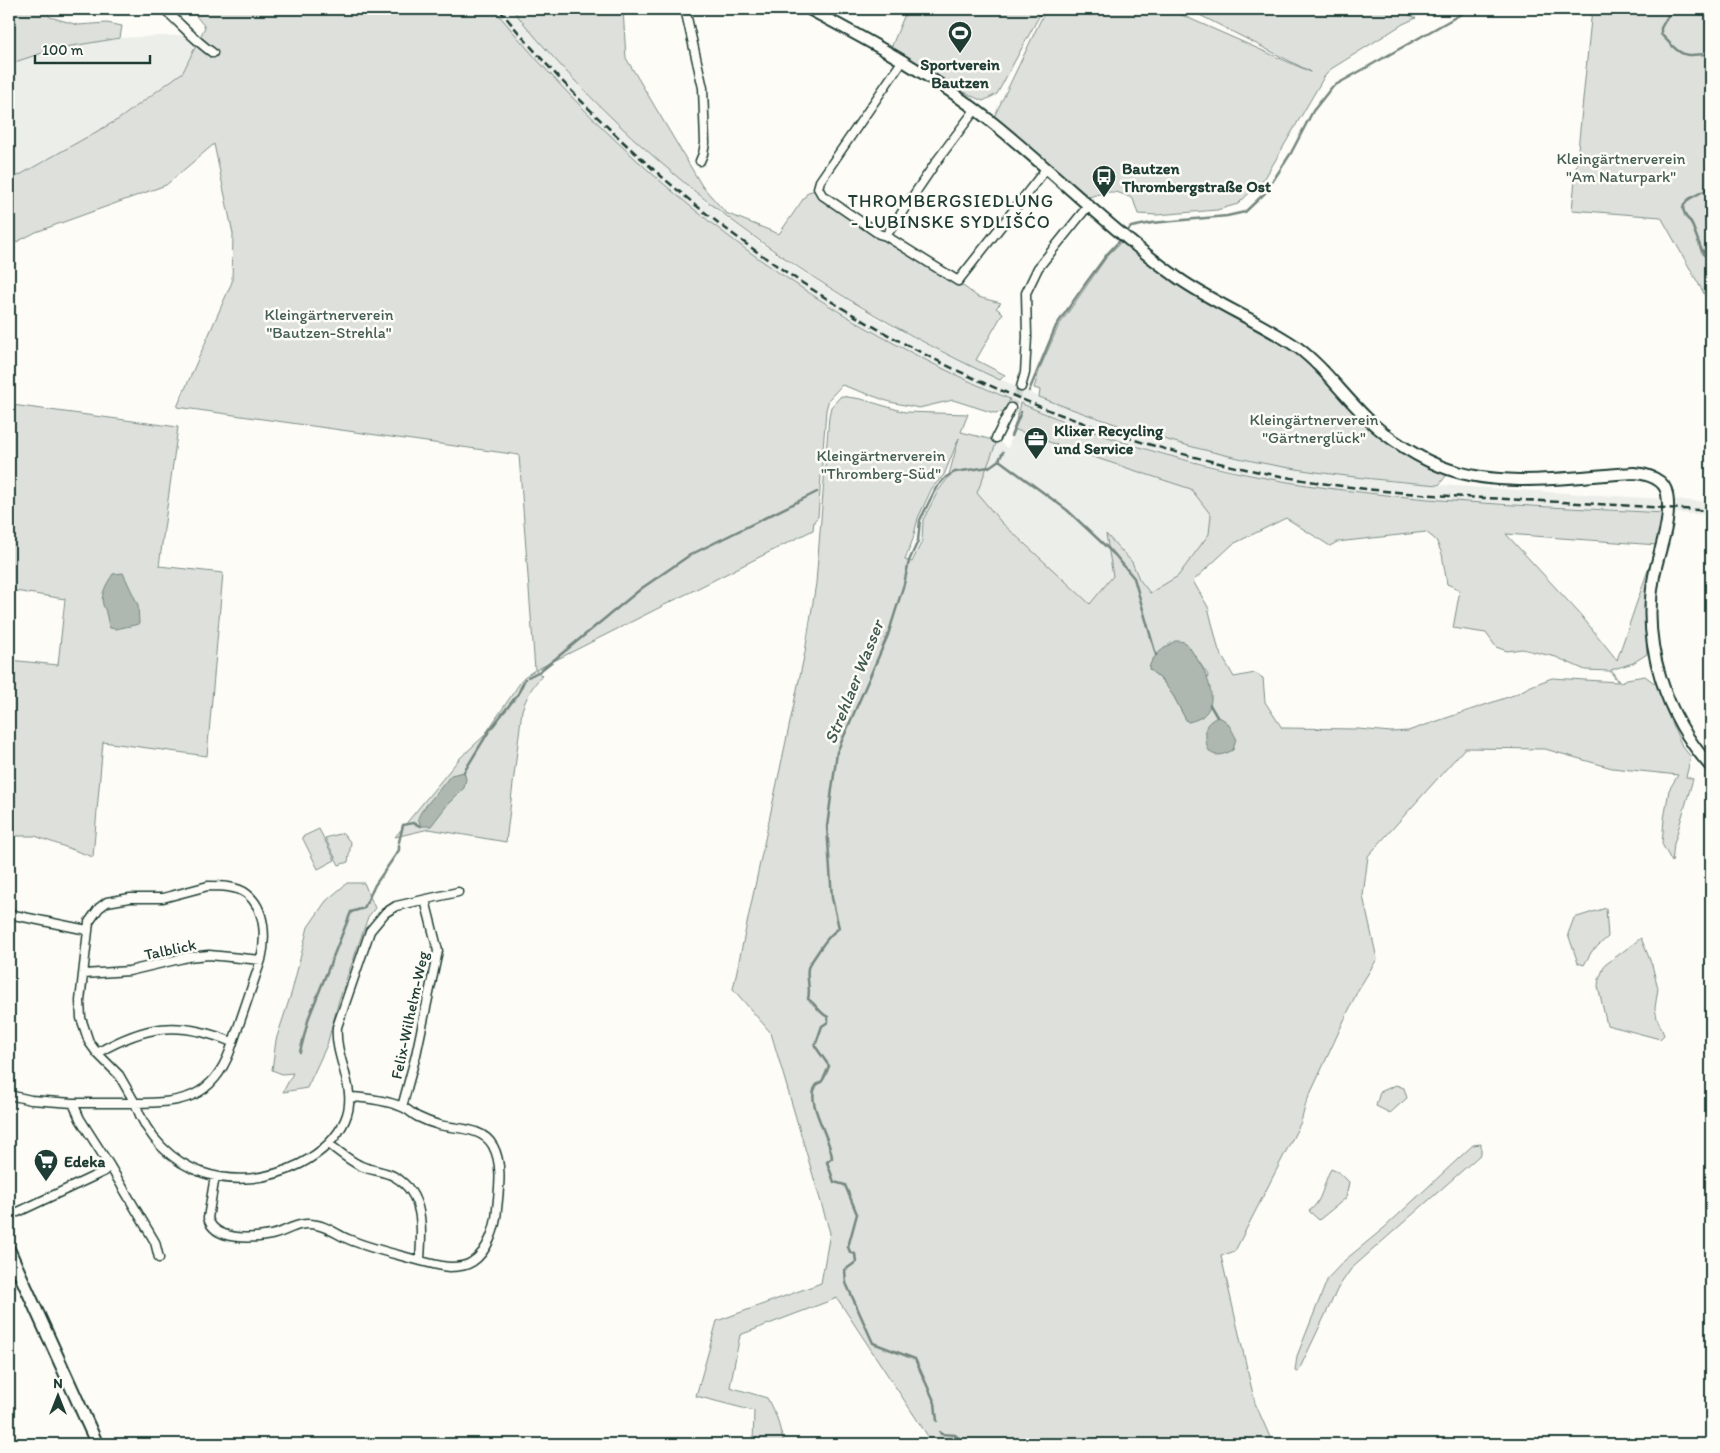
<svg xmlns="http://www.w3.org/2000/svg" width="1720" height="1453" font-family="Itim,sans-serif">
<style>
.built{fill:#eceee9}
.green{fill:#dde0db;stroke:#7e8e88;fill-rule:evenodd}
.water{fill:#aeb8b1;stroke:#75877f}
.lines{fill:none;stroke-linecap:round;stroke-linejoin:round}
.stream{stroke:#75877f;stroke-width:2.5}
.street-tunnel{stroke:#d1d6d0;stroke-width:8;stroke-dasharray:8 4;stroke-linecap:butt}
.street-casing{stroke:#1f3d34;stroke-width:11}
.secondary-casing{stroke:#1f3d34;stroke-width:14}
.primary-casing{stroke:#1f3d34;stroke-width:15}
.street{stroke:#fdfcf7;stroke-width:8}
.secondary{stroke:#fdfcf7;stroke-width:10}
.primary{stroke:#fdfcf7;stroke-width:11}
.rail{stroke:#1f3d34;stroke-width:2.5;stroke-dasharray:8 4;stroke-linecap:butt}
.labels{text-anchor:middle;stroke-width:5;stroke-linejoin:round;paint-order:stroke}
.poi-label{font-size:16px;font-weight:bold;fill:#1f3d34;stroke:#fdfcf7;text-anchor:start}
.park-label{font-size:16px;fill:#455e55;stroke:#fdfcf7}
.street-label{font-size:16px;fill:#1f3d34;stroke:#fdfcf7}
.neighbourhood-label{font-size:18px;letter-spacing:1px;fill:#1f3d34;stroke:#fdfcf7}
.water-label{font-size:18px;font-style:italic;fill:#435c53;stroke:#fdfcf7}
</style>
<rect width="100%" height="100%" fill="#fdfcf7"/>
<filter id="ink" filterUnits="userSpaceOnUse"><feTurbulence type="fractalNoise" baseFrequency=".02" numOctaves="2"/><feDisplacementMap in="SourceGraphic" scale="10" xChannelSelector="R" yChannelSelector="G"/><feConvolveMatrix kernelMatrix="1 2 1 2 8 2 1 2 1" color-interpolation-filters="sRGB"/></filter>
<g filter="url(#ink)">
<path class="built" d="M494,9H512L556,60L605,110L654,157L711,206L755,239L801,271L882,321L947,355L1039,397L1077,411L1180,443L1233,457L1282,467L1394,482L1439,485L1711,502V515L1438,500L1312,486L1256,476L1177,457L1112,438L1034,409L939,367L876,333L792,282L748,251L701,215L643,167L595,121L545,70Z
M184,35L195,44L183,72L119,119L9,181V81L15,62L54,49L120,38Z
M1014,429L1060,446L1191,489L1211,515L1209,534L1178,577L1150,593L1139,579L1132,562L1113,576L1090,605L1001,522L977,493L997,441L1008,448Z"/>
<path class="green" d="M9,9H45L50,17L78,25L107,23L122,26L120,38L54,49L15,62L9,81Z
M193,9H494C631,178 809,315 1010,399L1006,410L1002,412L994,413L953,400L919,408L890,402L842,385L829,399L826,410L818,517L814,521L813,530L536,670L542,676C532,686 527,696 522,710L506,842L429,829L395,837L459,759L484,736L524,677L535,670L519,455L177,407L232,282L233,234L214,144L166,185L36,232L9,246V181L119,119L183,72L205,27L192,11ZM464,788L448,804L421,812L433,799Z
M512,9H623L626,58L702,186L726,213L779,234L808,192L816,190L959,283L978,297L1001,303L996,308L1003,313L976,360L1005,375L1000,380C813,293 643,171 512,9Z
M907,9H1043L997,94L983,101C950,88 922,65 891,48Z
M1046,9H1168L1311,72L1188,9H1396L1416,18L1403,24L1331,69L1324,77L1265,178L1238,204L1217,210L1157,215L1138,214L1133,199C1114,189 1109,191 1089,197L994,117Z
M1592,9H1708L1711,20V304L1707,299L1661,217L1572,210Z
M1121,242L1173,281L1305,356L1350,407L1448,473L1439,485C1378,480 1317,474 1257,462C1183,447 1110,424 1039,397L1040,390L1034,388L1040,368L1058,327L1108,255Z
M9,395L12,405L178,427L159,566L223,573L207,756L103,742L93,857L35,836H9V660L58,665L65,599L9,590Z
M841,396L861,399L905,412L968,414L961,432L997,441L977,493L1001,522L1090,604L1113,576L1106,534L1132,562L1139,579L1150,593L1178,576L1209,534L1211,515L1191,489L1060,446L1014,429L1020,403C1125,449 1239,478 1351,491C1455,504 1560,507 1664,513L1657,545L1506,534L1579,613L1617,660L1649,567L1646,623L1647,654L1633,663L1611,670L1620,683L1627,679L1645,676L1657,685L1666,710L1682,746L1691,757L1686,777L1693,779L1674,844L1672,862L1662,844L1664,819L1669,790L1678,775L1612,768L1545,749L1465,748L1368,856L1363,896L1377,959L1358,990L1306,1103L1301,1122L1235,1251L1221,1256L1255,1403L1273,1444H933L837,1298L740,1335L730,1387L767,1398L777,1418L784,1444H753L754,1411L696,1396L717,1321L821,1283L830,1233L771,1033L733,989L805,652L816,583L829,416L831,407ZM959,438L948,478L938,491L923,520L922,541L912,562L905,560L913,539L918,518L932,488L944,475ZM1286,518L1330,546L1337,542L1426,532L1436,540L1442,554L1447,584L1460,590L1453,628L1486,633L1496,647L1507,651L1522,649L1556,657L1585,670L1610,671L1618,682L1552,678L1531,686L1514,695L1408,731L1391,732L1358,729L1282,728L1265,702L1263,678L1255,673L1234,677L1219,651L1208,607L1193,581L1233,544ZM1186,643L1208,675L1202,717L1188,722C1182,714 1179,706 1174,697C1168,686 1159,677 1149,669L1153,659L1170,644Z
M319,829L335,860L318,869L302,837Z
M343,833L351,843L348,862L339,865L325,838Z
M347,883H364L375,908L368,917L356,952L339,1000L327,1045L307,1088L283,1092L293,1073L282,1074L272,1070L276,1040L292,991L308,927L326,901Z
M1606,908L1608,937L1592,951L1584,965L1578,963L1568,934L1574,918Z
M1641,938L1652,965L1658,988L1655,1008L1657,1018L1664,1035L1660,1039L1607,1025L1598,986L1599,979L1605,965Z
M1396,1085L1404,1088L1407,1098L1390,1113L1376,1106L1380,1092Z
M1481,1144V1154L1351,1269L1338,1288L1298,1372L1295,1371L1297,1356L1328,1278L1345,1260L1384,1228L1473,1145Z
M1331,1169L1340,1173L1349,1182L1346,1198L1319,1220L1309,1211C1323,1202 1323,1182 1331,1169Z"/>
<path class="water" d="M123,573L138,605L139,624L116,629L110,628C107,622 108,619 106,613C106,610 104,608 103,605C100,594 107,583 113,574Z
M1175,641C1179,641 1182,641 1186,643C1189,646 1192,652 1195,656C1210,677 1225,715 1188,722L1186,720L1174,697L1163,681L1149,669C1150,657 1165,647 1175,641Z
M1217,717C1228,719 1231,729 1236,738L1233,750C1216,759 1206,756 1206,737C1206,732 1205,729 1207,725C1210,721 1214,719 1217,717Z
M464,772L466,779L464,788L448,804L431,826H421L418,818L421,812L451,775Z"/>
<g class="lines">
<path class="stream" d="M1670,9V12L1661,28V34C1669,42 1679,56 1691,55C1699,55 1704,53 1711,55
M1711,187L1689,199L1684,205L1683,209L1686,217L1691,222L1703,254L1711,260
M1126,233L1131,227L1152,223L1227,216L1245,212L1265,193L1291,153L1313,111L1332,87L1470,9
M1702,250L1711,255
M9,296L11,299L9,308
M1029,391L1056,326L1086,283L1108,253L1123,237
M1011,436L1021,412
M999,460L1067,510L1115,555L1134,578L1156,655
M528,677L540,671L570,647L642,588L690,555L817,492
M1210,705L1217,717
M464,772L489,731L518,694L525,679
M399,842L403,825L413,823L421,826
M300,1052L309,1017L351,912L364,908L375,885L399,850V845
M937,1421L935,1403L915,1359L873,1343L846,1283L845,1270L856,1262L855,1254L850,1252L848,1247L857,1214L845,1185L834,1182L827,1162L832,1158C831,1138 805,1102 816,1086C817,1084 820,1083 822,1081C825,1077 827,1071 829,1066L815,1046L822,1026L828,1022V1017C819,1013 817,1005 808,999C811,988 806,979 808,968C809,964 812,961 814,958C822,946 827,937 839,928L832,898L827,827L837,752L888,635L904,584L909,561L918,541L920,520L936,488L946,477L955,472L989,467L999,460L1003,452
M940,1432L941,1434L955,1435L966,1444"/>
<path class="street-tunnel" d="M1011,408L1021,387"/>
<defs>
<path id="street" d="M164,9C181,24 194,40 213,53
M685,9L703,88L705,143L703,154L700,161
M903,60L820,181L818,188L822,195L879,234L886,236L958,281L1046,169
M886,236L936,162L975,110
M1021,387L1025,373L1027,337L1026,293L1038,268L1088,206
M996,438L1011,408
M208,886C220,886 237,886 247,894C266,909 266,939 261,960L230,1051C212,1099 181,1103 135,1103L119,1075L97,1053L89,1042L81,1018L80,1001L89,922L99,908L107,902L130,898H163Z
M9,914L87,930
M84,974L129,971L188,957L209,955L261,960
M97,1053C146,1025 178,1020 232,1042
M9,1095L31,1100L73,1103
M402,1107L416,1055L438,951L425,900
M329,1144C339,1152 350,1161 361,1166C372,1171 385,1171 395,1177C425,1194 422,1230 420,1260
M110,1166L155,1242L159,1258
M215,1176L208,1218C214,1241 251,1239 271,1235C290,1231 295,1221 317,1225C328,1227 338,1235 348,1239C369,1248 391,1253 413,1259C425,1262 438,1266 450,1267C458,1267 466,1266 472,1262C488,1252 496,1227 497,1209C499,1189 503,1164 493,1146C483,1127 457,1129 439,1125C432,1123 424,1120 418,1117C412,1114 408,1109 402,1107C386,1100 367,1098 350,1097
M18,1212L103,1172L110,1166L80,1119L73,1103H135C160,1174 234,1197 300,1164C319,1154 336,1141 345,1120C359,1089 334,1059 337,1027L370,931L385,913L396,906L458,892"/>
<path id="secondary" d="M809,9C873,43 936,77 993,123C1055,173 1112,231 1178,278C1215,304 1259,321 1297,347C1324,367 1342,394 1366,417C1386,438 1421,460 1448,469C1505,489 1575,476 1634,473C1647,474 1665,479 1667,494C1672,522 1659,549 1654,576C1641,644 1666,717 1711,767"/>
<path id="primary" d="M9,1250L97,1444"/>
</defs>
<use href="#street" class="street-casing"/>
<use href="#secondary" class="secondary-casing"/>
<use href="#primary" class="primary-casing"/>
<use href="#street" class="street"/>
<use href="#secondary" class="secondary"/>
<use href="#primary" class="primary"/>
<path class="rail" d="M499,9C703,259 990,429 1309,481C1374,492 1440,496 1506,499C1575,503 1643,506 1711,511"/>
</g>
</g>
<defs>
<symbol id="stadium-pin" viewBox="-11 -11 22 30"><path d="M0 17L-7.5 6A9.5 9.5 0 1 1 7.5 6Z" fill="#1f3d34" stroke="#fdfcf7"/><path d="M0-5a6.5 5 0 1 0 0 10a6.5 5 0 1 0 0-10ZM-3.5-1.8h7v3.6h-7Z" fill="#fff"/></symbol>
<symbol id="bus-pin" viewBox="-11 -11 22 30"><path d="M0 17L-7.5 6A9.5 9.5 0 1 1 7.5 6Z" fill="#1f3d34" stroke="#fdfcf7"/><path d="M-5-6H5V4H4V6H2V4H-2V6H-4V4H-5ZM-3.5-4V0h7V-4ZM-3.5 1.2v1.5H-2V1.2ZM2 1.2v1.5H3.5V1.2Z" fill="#fff"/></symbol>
<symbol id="office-pin" viewBox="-11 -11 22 30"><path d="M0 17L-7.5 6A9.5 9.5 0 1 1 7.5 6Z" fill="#1f3d34" stroke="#fdfcf7"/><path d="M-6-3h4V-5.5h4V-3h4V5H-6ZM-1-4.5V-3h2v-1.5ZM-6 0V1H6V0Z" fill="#fff"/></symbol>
<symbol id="supermarket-pin" viewBox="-11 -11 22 30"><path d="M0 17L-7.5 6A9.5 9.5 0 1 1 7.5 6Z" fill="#1f3d34" stroke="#fdfcf7"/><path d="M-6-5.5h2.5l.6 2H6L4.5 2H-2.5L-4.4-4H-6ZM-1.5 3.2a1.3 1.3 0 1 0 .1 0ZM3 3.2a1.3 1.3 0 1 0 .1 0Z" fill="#fff"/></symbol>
</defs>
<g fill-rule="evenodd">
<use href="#stadium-pin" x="946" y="19" width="28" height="38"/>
<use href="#bus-pin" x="1090" y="163" width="28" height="38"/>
<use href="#office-pin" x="1022" y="425" width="28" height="38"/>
<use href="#supermarket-pin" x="32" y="1147" width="28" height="38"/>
</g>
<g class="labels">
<g class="poi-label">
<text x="960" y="70" text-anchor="middle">Sportverein<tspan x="960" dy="18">Bautzen</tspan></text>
<text x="1122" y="174">Bautzen<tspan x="1122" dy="18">Thrombergstraße Ost</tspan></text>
<text x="1054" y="436">Klixer Recycling<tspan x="1054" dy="18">und Service</tspan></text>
<text x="64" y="1167">Edeka</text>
</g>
<g class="park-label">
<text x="1621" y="164">Kleingärtnerverein<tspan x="1621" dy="18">"Am Naturpark"</tspan></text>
<text x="329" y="320">Kleingärtnerverein<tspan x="329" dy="18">"Bautzen-Strehla"</tspan></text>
<text x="1314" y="425">Kleingärtnerverein<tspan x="1314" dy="18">"Gärtnerglück"</tspan></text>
<text x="881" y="461">Kleingärtnerverein<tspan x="881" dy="18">"Thromberg-Süd"</tspan></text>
</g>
<g class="street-label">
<text transform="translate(170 949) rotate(-12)" y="6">Talblick</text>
<text transform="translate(409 1015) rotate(-78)" y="6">Felix-Wilhelm-Weg</text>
</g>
<g class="neighbourhood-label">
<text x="951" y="207">THROMBERGSIEDLUNG<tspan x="951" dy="21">- LUBINSKE SYDLIŠĆO</tspan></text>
</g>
<g class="water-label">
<text transform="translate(854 682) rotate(-68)" y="6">Strehlaer Wasser</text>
</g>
</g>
<rect width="1720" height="1453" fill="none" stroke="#fdfcf7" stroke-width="30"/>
<rect x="15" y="15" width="1690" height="1423" fill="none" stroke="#1f3d34" stroke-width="2" filter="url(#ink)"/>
<g transform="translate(58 1396)" stroke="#fdfcf7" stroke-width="4" paint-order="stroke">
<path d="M0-4L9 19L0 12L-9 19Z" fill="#1f3d34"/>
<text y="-8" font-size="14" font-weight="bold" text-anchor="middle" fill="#1f3d34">N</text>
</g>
<path d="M35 55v8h115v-8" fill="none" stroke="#1f3d34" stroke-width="2.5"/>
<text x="42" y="55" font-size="15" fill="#1f3d34" stroke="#fdfcf7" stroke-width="4" paint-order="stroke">100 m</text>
</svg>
